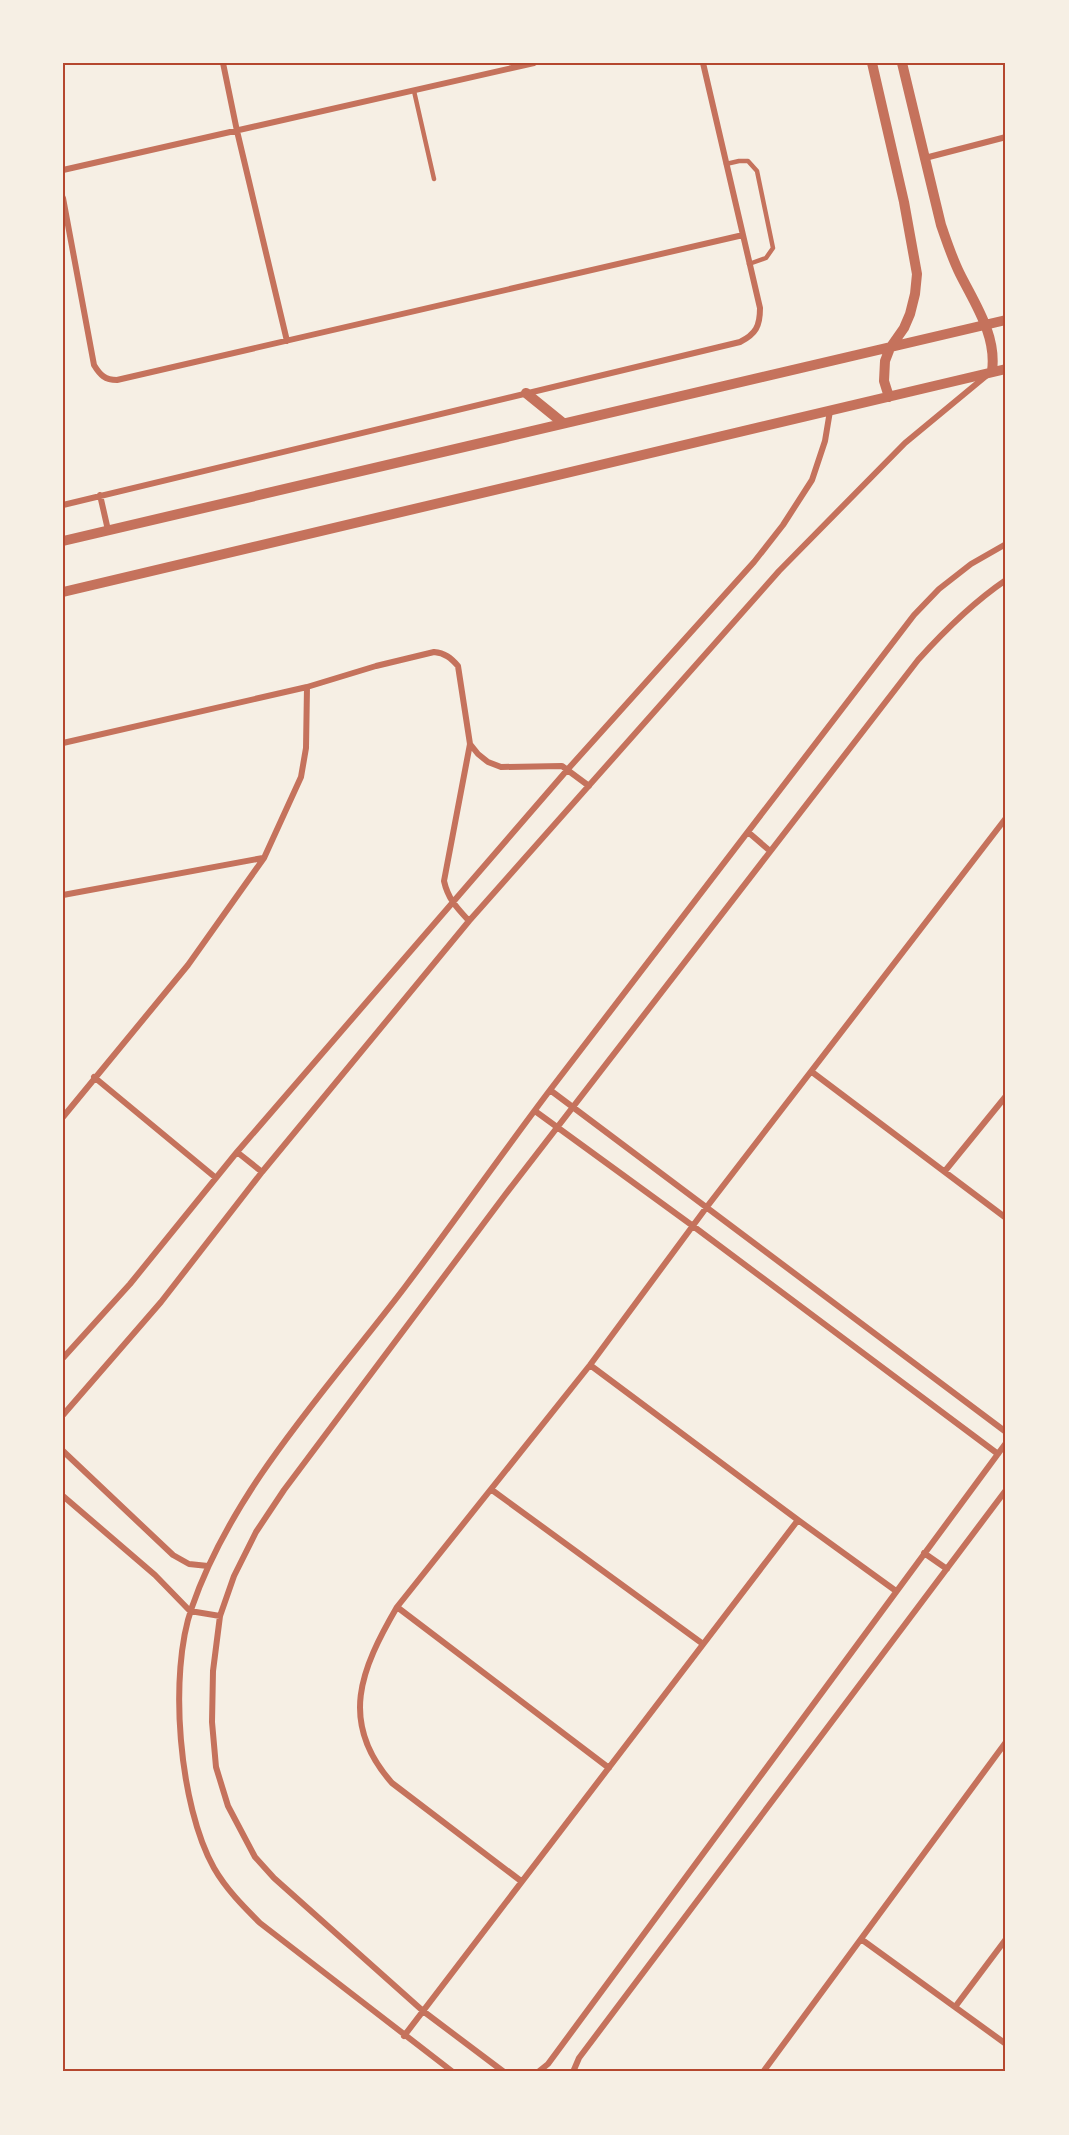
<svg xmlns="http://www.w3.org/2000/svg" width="1069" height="2135" font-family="Commissioner,sans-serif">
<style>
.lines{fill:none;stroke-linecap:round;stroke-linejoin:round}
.service{stroke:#c5725c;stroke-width:4.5}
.minor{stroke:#c5725c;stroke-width:6}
.tertiary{stroke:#c5725c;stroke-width:10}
.neatline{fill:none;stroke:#b5482f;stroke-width:2}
</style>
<rect width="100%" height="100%" fill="#f6efe4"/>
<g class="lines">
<path class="service" d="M414,91L434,179
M726,164L739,161H748L757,171L773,248L766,258L749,264"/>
<path class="minor" d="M223,63L237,131L287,341
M925,158L1006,137
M63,170L534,63
M63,198L94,365C100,375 105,380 117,380L743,235
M100,495L108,530
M63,505L740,342C756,334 760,326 760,308L703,63
M63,743L307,687L376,666L434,652C445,653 451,658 458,666L470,744L444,881C448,899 457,908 469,921
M470,744L478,754L488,762L501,767L562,766L589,786
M748,832L770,851
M63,895L263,858
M812,1072L1006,1218
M94,1077L216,1178
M550,1090L1006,1432
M535,1111L693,1226L998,1454
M63,1117L188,965L264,858L301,777L306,748L307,687
M237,1152L262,1172
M945,1171L1006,1096
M63,1358L130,1284L237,1152L568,769L754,562L783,525L812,480L825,441L830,411
M590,1365L798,1520
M63,1415L161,1302L262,1172L469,921L779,571L905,443L986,376
M63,1451L173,1555L189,1564L208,1566
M492,1490L703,1644
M63,1496L155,1575L190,1611L220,1616
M924,1553L947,1569
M397,1607L609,1768
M521,1881L392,1783C338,1722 361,1669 397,1607L590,1365L706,1208L1006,818
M861,1939L1006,2044
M955,2007L1006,1939
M404,2036L798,1520L896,1591
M453,2072L260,1923C243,1906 226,1889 214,1868C179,1806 168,1674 192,1607C233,1488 330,1386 405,1287C454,1222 501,1155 550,1090C671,931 793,773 914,615L939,589L971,564L1006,544
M504,2072L423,2011L274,1878L255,1857L228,1806L216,1767L212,1722L213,1671L220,1616L234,1576L256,1532L284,1490L505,1195L918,660C945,630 972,603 1006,580
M538,2072L548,2064L1006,1443
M573,2072L579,2058L1006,1490
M763,2072L1006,1742"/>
<path class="tertiary" d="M872,63L904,202L917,274L915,294L910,314L904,328L890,348L885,361L884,381L889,397
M902,63L941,225C947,242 952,258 960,274C975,304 997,336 992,371
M526,393L563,423
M63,541L1006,320
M63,592L1006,369"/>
</g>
<rect width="1069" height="2135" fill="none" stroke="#f6efe4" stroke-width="129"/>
<rect x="64" y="64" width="940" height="2006" class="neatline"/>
</svg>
